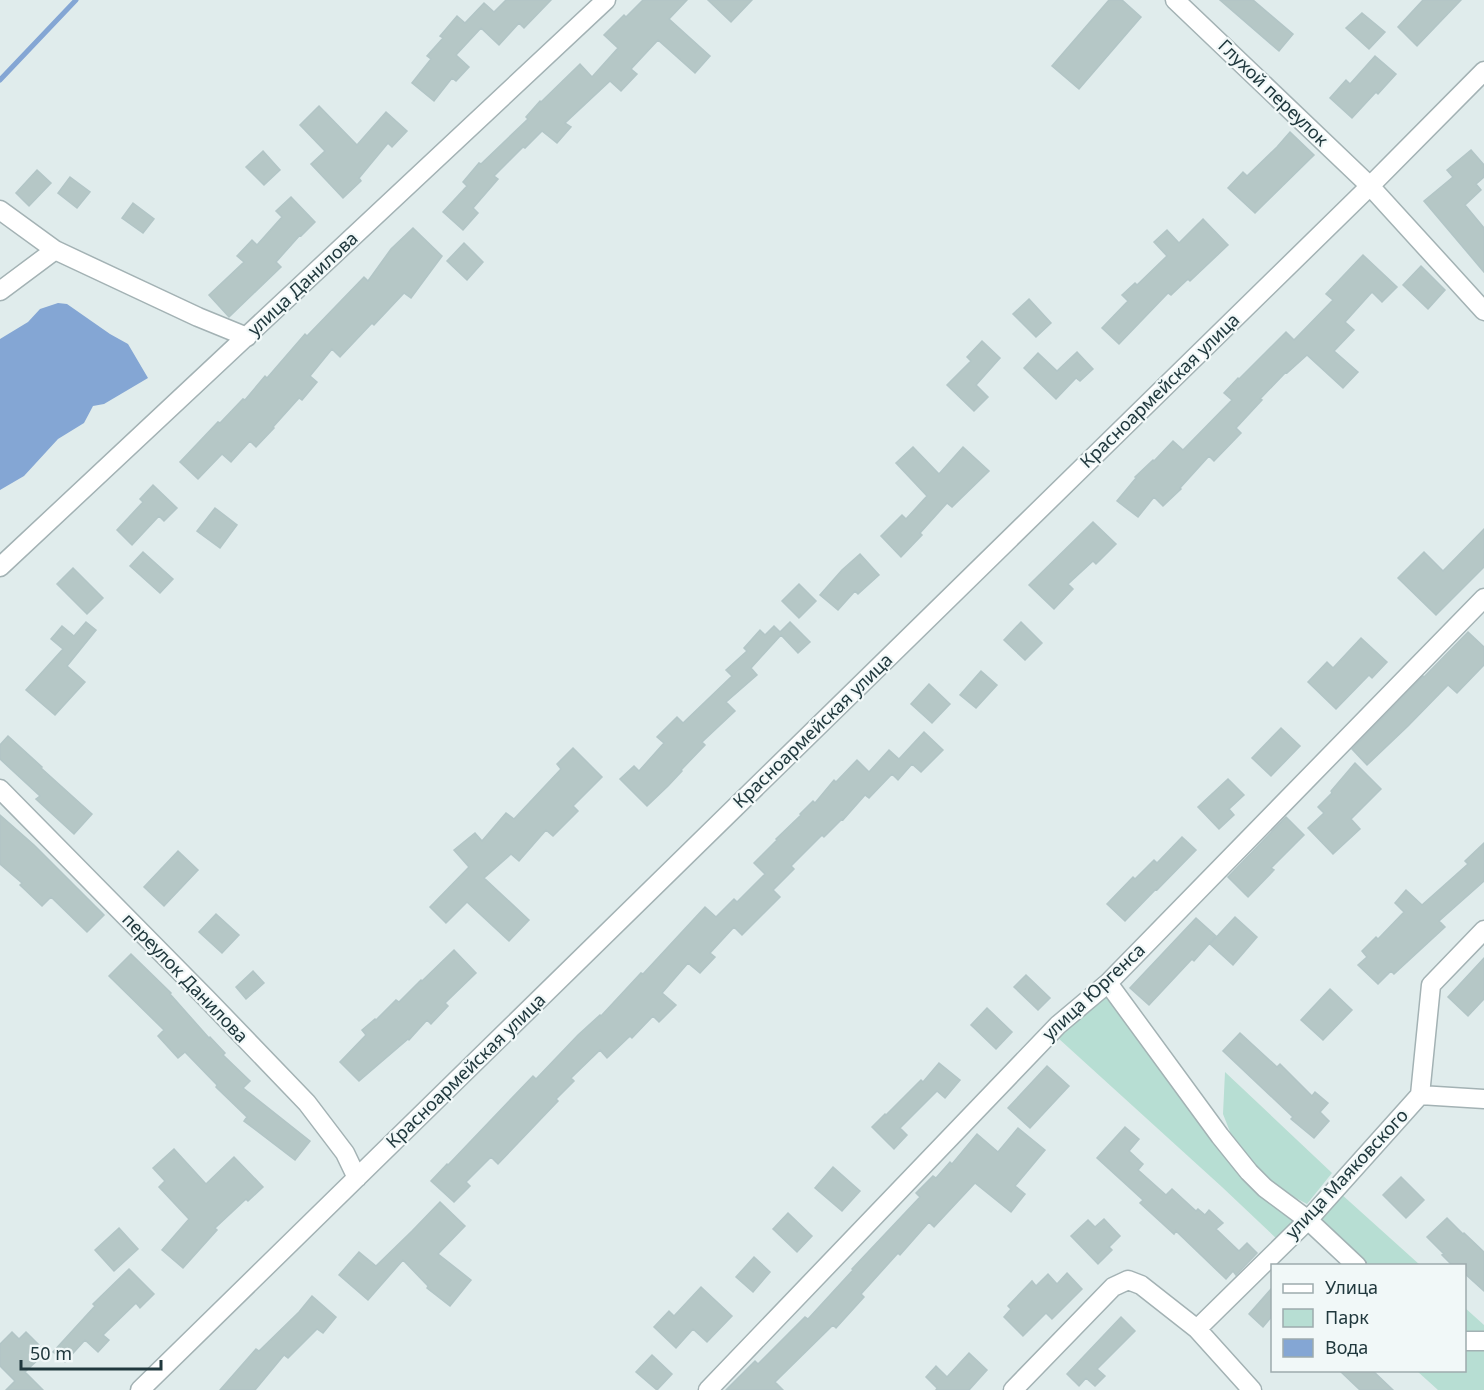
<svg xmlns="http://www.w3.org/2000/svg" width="1484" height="1390" font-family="'Noto Sans',sans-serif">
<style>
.green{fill:#b7ded3}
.water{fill:#84a6d4}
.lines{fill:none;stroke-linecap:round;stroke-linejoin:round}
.stream{stroke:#84a6d4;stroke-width:5}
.building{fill:#b5c7c6;stroke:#b2c5c6;stroke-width:1.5}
.street-casing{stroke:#a3b2b4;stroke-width:21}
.street{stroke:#fff;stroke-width:18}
.labels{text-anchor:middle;stroke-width:4.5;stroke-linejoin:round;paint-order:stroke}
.street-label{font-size:18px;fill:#20383d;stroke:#f1f8f8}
</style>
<rect width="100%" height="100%" fill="#e0ecec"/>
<path class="green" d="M1103,991L1300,1220L1278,1240L1222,1187L1058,1038Z
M1225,1072L1332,1173L1307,1204L1271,1185L1234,1142L1223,1114Z
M1340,1193L1420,1265H1359L1314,1224Z
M1464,1307L1484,1325V1335L1465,1334Z
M1465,1345L1484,1346V1390H1438L1417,1371L1464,1370Z"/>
<path class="water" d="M58,303L67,304L110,334L128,344L148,378L104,404L93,406L84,423L58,439L24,476L0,490V339L28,322L40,309Z"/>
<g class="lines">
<path class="stream" d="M0,80L76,0"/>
</g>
<path class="building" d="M506,0H551L524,28L519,23L499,45L481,28L456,55L469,67L456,81L452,78L434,101L412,83L431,59L427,56L443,38L440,36L457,16L465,23L484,3L494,12Z
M643,0H687L669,19L710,56L695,73L658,40L631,69L637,74L621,91L610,81L565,123L571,127L557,143L542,131L525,148L523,147L494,176L498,179L473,208L478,213L463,230L443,212L467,186L463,182L479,163L481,164L528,119L526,117L540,101L541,102L580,64L592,77L618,48L604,35L624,15L626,17Z
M708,0H752L731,22Z
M1109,0H1122L1141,17L1079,89L1052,66Z
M1220,0H1253L1293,34L1279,51Z
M1423,0H1461L1417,46L1398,27Z
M1362,13L1385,32L1369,49L1346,28Z
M1375,56L1396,74L1378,94L1376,92L1352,118L1330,98L1346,80L1350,84Z
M319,106L357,145L386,112L407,131L392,147L388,143L359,178L361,181L343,198L311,164L325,151L300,125Z
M1290,132L1314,155L1255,213L1228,188L1243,172L1247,176L1277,147Z
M1471,150L1484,165V177L1476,184L1481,190L1465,205L1484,228V272L1424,201L1453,177L1447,170Z
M263,151L280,170L264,185L246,167Z
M37,170L51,183L29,206L16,193Z
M70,177L90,192L77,208L58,193Z
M291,197L315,222L301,236L300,235L276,262L281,267L229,317L209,295L244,262L237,256L252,240L257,245L282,217L276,211Z
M133,203L154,219L143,233L122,218Z
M1203,219L1228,245L1190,281L1188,279L1171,295L1168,293L1119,344L1102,328L1128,301L1122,295L1135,283L1137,285L1167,256L1154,242L1167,230L1179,243Z
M413,228L442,256L411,298L404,293L374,325L372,323L340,357L332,349L310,376L317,382L302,400L299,398L273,427L274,428L256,447L250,441L231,462L222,454L198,479L180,462L218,422L220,423L243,399L245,400L265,376L267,378L305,334L307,336L364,277L368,281L391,249Z
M464,243L483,262L467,280L447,261Z
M1363,255L1397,287L1382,302L1372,292L1345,322L1354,330L1334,351L1358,372L1343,388L1307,355L1287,373L1286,372L1260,399L1262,400L1236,428L1241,433L1214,461L1209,456L1180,488L1181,489L1163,506L1154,497L1138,517L1117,501L1136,478L1135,477L1153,460L1154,461L1173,441L1183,450L1232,400L1224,393L1238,378L1239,379L1286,332L1294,340L1333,300L1326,294Z
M1421,266L1445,290L1428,309L1403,285Z
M1029,299L1051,323L1036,337L1013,314Z
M982,341L1000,358L976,385L988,397L974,411L947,385L971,361L967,357Z
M1077,352L1093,369L1080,381L1076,378L1056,399L1024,368L1038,353L1057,371Z
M913,447L939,474L963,447L989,471L952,507L947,503L920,533L922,535L901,557L881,536L902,515L906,519L927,496L896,463Z
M153,485L177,508L164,521L159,516L132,545L117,530L143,502L140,499Z
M215,508L237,525L220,548L197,531Z
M1093,522L1116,544L1096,564L1093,561L1068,584L1073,589L1054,609L1029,585Z
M1484,529V567L1436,615L1398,578L1424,552L1443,571Z
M143,552L173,579L160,593L130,566Z
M860,554L879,575L858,594L855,591L838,610L820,595L842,570Z
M73,568L103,598L87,614L57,584Z
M799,584L816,601L799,618L782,601Z
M86,622L96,630L67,666L85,682L55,715L26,690L63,649L51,639L62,626L74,636Z
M790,622L810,642L798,653L781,635L751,668L757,675L726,702L735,711L702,742L705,745L681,770L682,771L668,786L647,806L620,779L634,766L639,771L664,743L657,737L677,717L683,723L732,676L726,670L747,651L744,648L760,630L765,635L774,626L780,632Z
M1021,622L1042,643L1025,660L1004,640Z
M1468,632L1484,647V665L1457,693L1448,685L1408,726L1367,765L1352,749L1423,676L1424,677Z
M1361,638L1387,662L1372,678L1369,675L1336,709L1308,682L1327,662L1333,668Z
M981,671L997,685L976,708L960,695Z
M929,684L950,704L932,723L911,704Z
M1281,728L1300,746L1271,776L1252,758Z
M924,732L943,750L921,772L912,764L898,780L892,774L869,798L865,795L843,820L842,819L824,837L822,835L791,866L794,869L773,890L780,897L742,935L734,927L710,953L715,957L700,973L688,963L662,993L676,1005L659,1022L653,1016L632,1038L630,1036L607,1058L600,1050L571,1078L574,1081L556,1099L558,1101L498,1164L491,1157L466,1182L470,1186L454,1202L431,1181L447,1164L448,1165L533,1076L536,1079L578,1035L600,1015L601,1016L641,973L643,974L705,907L716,917L734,899L737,902L765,874L754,863L777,840L776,839L801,815L800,814L813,801L815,803L834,780L836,782L857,760L869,772L889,750L899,759Z
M8,736L42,767L41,768L92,814L74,834L36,799L40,796L0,759V745Z
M573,748L602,777L573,806L578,811L553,836L546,830L519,861L511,854L484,878L529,920L509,941L467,902L446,923L430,907L469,867L454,850L475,833L482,841L506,813L514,819L561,769L557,764Z
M1355,763L1381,789L1351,819L1360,829L1333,854L1308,828L1324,813L1318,807L1332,793L1331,791Z
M1228,779L1244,795L1229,809L1234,815L1219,829L1198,807Z
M0,815L34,845L104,915L87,932L51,897L42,906L20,885L22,883L0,864Z
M1286,817L1304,835L1271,868L1274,870L1248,897L1228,877Z
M1182,837L1196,850L1157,890L1156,889L1125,921L1107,904L1133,877L1135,879L1154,860L1157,863Z
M1484,843V881L1439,921L1445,927L1394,974L1391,971L1378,984L1358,965L1367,957L1362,951L1376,937L1378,939L1404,912L1395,903L1406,890L1422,905L1468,864L1465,861Z
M178,851L198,870L164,906L144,887Z
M216,914L239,935L222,953L199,932Z
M1235,917L1257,937L1233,965L1210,944Z
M1196,918L1216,936L1194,961L1192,959L1149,1005L1130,988Z
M454,950L476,973L445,1003L448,1006L431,1024L427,1020L409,1040L408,1039L359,1081L340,1062L366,1035L362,1030L375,1019L376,1020L396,1000L399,1002L421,980L422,981Z
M131,954L171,993L170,994L209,1038L210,1037L225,1053L223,1055L250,1081L243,1088L310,1141L295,1160L244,1121L247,1117L216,1087L217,1085L185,1052L178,1058L158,1036L164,1030L109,976Z
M1484,958V999L1468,1016L1448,997Z
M253,971L264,983L246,999L236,987Z
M1026,975L1050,998L1038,1010L1014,987Z
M1330,989L1352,1010L1323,1040L1301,1020Z
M987,1008L1012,1032L996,1049L971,1025Z
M1240,1033L1277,1067L1280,1064L1312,1096L1315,1092L1328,1103L1320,1112L1329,1121L1314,1138L1291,1119L1293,1117L1223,1051Z
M939,1063L960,1080L945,1098L937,1091L900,1128L907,1135L894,1149L872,1127L885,1114L886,1115L921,1080L923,1082Z
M1047,1066L1069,1086L1030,1128L1008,1108Z
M1125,1127L1139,1139L1129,1151L1143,1164L1138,1170L1166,1195L1172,1189L1196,1211L1198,1209L1205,1215L1209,1210L1223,1223L1216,1229L1239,1251L1247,1243L1257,1253L1236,1275L1233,1271L1226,1279L1176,1231L1174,1234L1140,1203L1143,1200L1097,1158Z
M1018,1128L1045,1150L1015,1186L1025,1194L1011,1212L975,1183L934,1227L929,1222L900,1255L898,1253L861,1294L864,1297L836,1328L833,1325L775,1382L783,1390H726L755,1361L758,1364L805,1317L808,1319L853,1270L852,1269L920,1197L916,1193L933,1176L936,1178L950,1162L952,1164L977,1134L998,1152Z
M174,1149L206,1184L234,1157L263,1187L248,1201L246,1199L215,1228L217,1230L183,1268L162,1250L189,1219L159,1187L165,1181L153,1168Z
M833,1167L860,1191L842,1211L815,1188Z
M1401,1177L1424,1200L1406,1218L1383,1195Z
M440,1202L465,1226L438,1254L471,1280L450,1306L427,1288L428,1286L403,1260L368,1300L339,1275L359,1252L376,1266L412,1231Z
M788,1213L812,1236L797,1252L773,1229Z
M1447,1218L1463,1234L1464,1233L1484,1252V1291L1464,1273V1266H1453L1442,1255L1444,1254L1427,1237Z
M1104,1219L1120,1236L1109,1247L1112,1250L1098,1264L1071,1236L1088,1220L1095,1227Z
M119,1228L138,1249L114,1271L95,1250Z
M754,1257L770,1272L753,1292L736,1277Z
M129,1269L154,1294L140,1308L136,1303L103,1335L109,1340L98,1352L85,1340L65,1362L53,1352L95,1306L93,1304Z
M1067,1273L1082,1289L1052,1319L1046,1313L1023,1336L1004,1317L1011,1309L1008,1306L1032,1281L1036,1286L1048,1274L1057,1284Z
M701,1287L732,1316L707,1342L693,1329L676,1348L654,1327L669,1311L674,1316Z
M1272,1288V1316L1263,1327L1249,1314Z
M312,1296L336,1317L323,1333L317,1329L288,1358L284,1355L255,1390H220L256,1349L259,1351L299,1312Z
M1121,1317L1135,1331L1097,1369L1105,1376L1095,1386L1086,1378L1079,1386L1067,1374Z
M12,1332L19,1339L26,1332L46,1352L25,1372L43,1390H6L15,1381L0,1366V1344Z
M969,1353L987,1370L969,1390H936L937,1388L926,1377L936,1366L947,1377Z
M652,1355L672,1374L657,1390L636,1372Z
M1340,1371H1373L1393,1390H1360Z"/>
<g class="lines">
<defs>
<path id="street" d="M1175,0L1370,186L1484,311
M0,210L55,250L198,317L247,337
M0,291L55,250
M0,567L606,0
M0,789L207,999L307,1103L345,1153L357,1178
M1108,983L1220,1136L1249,1172L1265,1188L1308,1220L1357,1266
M1420,1095L1431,985L1484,930
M1464,1341H1484
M140,1390L1370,186L1484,71
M708,1390L1058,1025L1108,983L1484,598
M1013,1390L1113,1287L1128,1280L1141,1285L1197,1329
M1252,1390L1197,1329L1308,1220L1420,1095L1484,1099"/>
</defs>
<use href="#street" class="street-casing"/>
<use href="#street" class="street"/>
</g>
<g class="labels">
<g class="street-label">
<text transform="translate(1273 93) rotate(44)" y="6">Глухой переулок</text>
<text transform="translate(303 284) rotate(-43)" y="6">улица Данилова</text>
<text transform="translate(1160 391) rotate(-44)" y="6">Красноармейская улица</text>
<text transform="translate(813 731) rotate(-44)" y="6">Красноармейская улица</text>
<text transform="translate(185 978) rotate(46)" y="6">переулок Данилова</text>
<text transform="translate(1094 992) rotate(-43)" y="6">улица Юргенса</text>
<text transform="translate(466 1071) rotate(-44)" y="6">Красноармейская улица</text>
<text transform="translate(1347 1174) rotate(-47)" y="6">улица Маяковского</text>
</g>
</g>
<rect x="1271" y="1264" width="195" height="108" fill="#f1f8f8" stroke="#9dabad" stroke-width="1.5"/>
<rect x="1283" y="1284" width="30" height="9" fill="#ffffff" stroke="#9dabad" stroke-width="1.5"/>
<text x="1325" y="1294" font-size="18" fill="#20383d">Улица</text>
<rect x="1283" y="1309" width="30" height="18" fill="#b7ded3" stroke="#9dabad" stroke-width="1.5"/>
<text x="1325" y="1324" font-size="18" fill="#20383d">Парк</text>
<rect x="1283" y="1339" width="30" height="18" fill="#84a6d4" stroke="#9dabad" stroke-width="1.5"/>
<text x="1325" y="1354" font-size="18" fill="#20383d">Вода</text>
<path d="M21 1360v9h140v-9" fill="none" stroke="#20383d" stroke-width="3"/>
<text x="30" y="1360" font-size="18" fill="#20383d" stroke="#f1f8f8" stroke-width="4.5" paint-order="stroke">50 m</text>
</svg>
